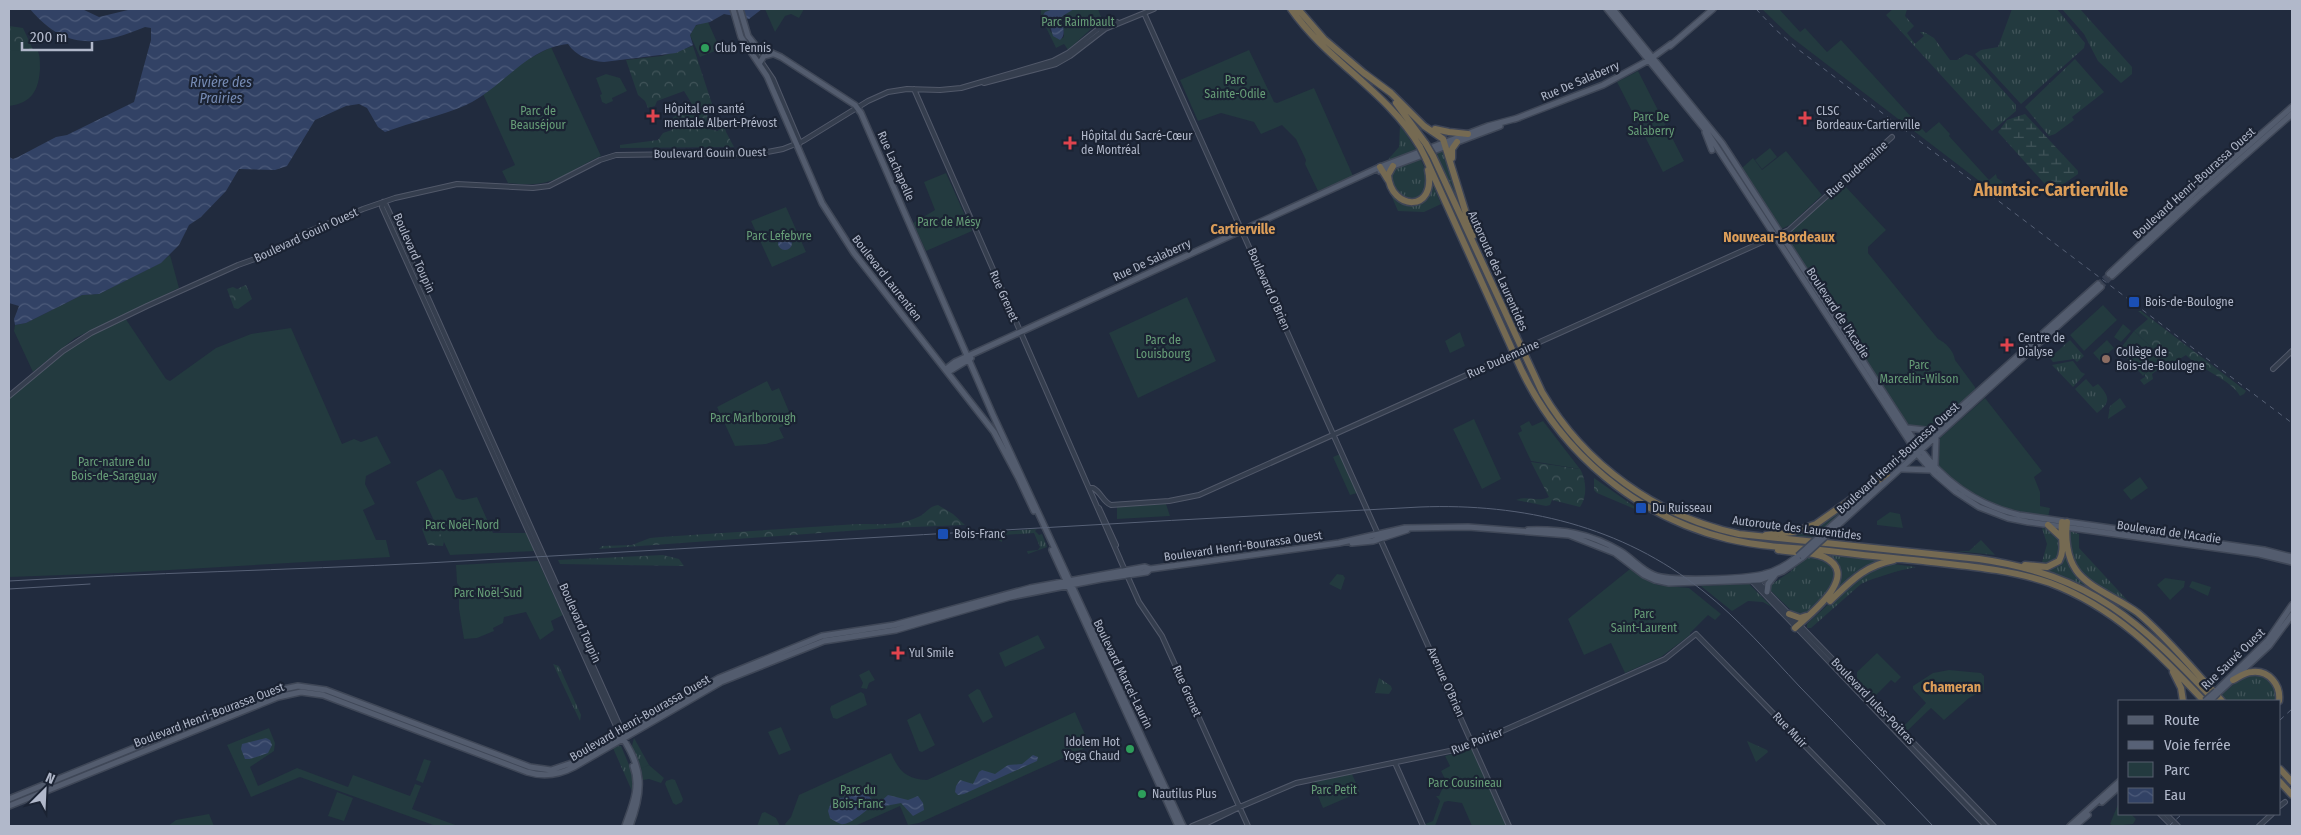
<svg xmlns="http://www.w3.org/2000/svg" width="2301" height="835" font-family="'Fira Sans Condensed',sans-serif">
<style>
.grass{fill:url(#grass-tufts)}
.forest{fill:url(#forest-crowns)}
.wetland{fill:url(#wetland-marsh)}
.green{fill:#233a3f}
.water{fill:url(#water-waves)}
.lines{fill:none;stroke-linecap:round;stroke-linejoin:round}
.major-tunnel{stroke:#374053;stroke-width:5;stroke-dasharray:5 2.5;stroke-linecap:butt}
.minor-casing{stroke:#515869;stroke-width:6}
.major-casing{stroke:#3f4757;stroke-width:8}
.highway-casing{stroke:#3e4556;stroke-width:9}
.minor{stroke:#353e4e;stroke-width:4}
.major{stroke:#535c6e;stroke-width:5}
.highway{stroke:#756a52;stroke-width:6}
.tram{stroke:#576176;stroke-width:1}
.rail{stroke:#576176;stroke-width:1;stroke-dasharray:5 5;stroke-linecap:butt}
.minor-bridge-casing{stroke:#515869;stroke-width:6;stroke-linecap:butt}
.major-bridge-casing{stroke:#3f4757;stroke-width:8;stroke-linecap:butt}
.highway-bridge-casing{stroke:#3e4556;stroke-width:9;stroke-linecap:butt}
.minor-bridge{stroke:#353e4e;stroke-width:4}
.major-bridge{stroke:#535c6e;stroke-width:5}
.highway-bridge{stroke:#756a52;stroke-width:6}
.leisure-dot{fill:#2e9e5b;stroke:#1b2333;stroke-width:2}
.health-dot{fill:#e0444e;stroke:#1b2333;stroke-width:2}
.transit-dot{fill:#1a4fb4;stroke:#1b2333;stroke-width:2}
.education-dot{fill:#8d6e63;stroke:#1b2333;stroke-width:2}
.labels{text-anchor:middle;stroke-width:4.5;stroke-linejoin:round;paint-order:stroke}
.park-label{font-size:12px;fill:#669d77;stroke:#1b2333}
.poi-label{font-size:12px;fill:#b1b8ca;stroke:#1b2333;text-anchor:start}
.street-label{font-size:12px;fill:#b1b8ca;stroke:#1b2333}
.water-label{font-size:14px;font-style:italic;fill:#768bb4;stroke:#1b2333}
.neighbourhood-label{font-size:14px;font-weight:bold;fill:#dd9e59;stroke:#1b2333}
.district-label{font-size:18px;font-weight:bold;fill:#dd9e59;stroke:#1b2333}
</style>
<defs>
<pattern id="grass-tufts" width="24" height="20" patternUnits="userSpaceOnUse" patternTransform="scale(1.25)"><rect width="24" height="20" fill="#233a3f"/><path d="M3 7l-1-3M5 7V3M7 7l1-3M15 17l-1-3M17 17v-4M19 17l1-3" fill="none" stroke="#415459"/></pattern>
<pattern id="forest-crowns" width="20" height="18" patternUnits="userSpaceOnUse" patternTransform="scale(1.25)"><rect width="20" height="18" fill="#233a3f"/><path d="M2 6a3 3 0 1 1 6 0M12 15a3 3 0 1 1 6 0" fill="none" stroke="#415459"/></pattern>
<pattern id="wetland-marsh" width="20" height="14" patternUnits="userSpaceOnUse" patternTransform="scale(1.25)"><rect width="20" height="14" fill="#233a3f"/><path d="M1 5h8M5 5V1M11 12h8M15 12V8" fill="none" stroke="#415459"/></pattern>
<pattern id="water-waves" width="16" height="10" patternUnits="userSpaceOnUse" patternTransform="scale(1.25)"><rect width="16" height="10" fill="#324265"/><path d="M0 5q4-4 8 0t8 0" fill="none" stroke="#4d5b7a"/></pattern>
</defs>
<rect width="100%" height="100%" fill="#212b3e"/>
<path class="grass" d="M1893,9H1907L1905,16L1914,26L1907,33L1915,44L1924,36L1920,32H1924L1934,38L1950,60H1957L1966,54L1972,56L2016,105V111L1992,131L1886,15Z
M2012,9H2057L2085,43L2084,48L2021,104L1975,54L1981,50L1998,47Z
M2062,9H2080L2132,67V74L2121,83L2098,61L2084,34Z
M2075,59L2104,92L2072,117L2074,120L2055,134L2049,136L2025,107Z
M1400,125L1417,151L1386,162L1399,147Z
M1443,149L1466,220L1436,155H1438L1436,152Z
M1420,158L1429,178L1422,197L1410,201L1396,193L1390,174L1397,167Z
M1432,183L1441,204L1424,212L1398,211L1389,190L1395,198L1404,202L1429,195Z
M2070,340L2084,356L2077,362L2074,359L2053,362L2050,358Z
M2073,361L2081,372L2085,374L2073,387L2052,365Z
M2086,379L2093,387L2098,384C2110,397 2111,402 2097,413L2075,389Z
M2120,398L2126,407L2108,419L2110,406Z
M1871,487L1813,538L1783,536L1802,530Z
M2042,528C2051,529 2063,538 2062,548C2061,552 2058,557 2056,561L2041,566L2047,544Z
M1037,529L1035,531L1039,535L1042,534L1047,547L1028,554L1027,551L1038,550L1040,547L1034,533L1002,535V542L996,539L995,535L970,536V534Z
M2071,531L2079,534V548L2128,601C2104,588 2073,577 2070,546C2069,541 2068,535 2071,531Z
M1981,540L1995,555L1955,551H1969Z
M2066,553L2073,568L2124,604L2145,623L2088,587L2041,569L2050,568Z
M1825,554L1883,560L1833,595L1839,579Z
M1808,556C1821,558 1833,561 1835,576C1829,593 1815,616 1795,614L1770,590L1769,586L1790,572Z
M1886,563L1916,567L1880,575L1861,584L1811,628H1807V624L1860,575Z
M1749,584L1772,607L1763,602L1748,601L1732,611L1701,586Z
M553,664L559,666L581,715L580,721Z
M2253,675L2263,676L2273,682L2279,701H2225L2220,696L2241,678Z
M1379,678L1391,686L1392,689L1389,694L1375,693Z
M634,738L649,765L641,769L632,746Z
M1747,741L1767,750L1768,752L1756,762Z
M618,746H621L632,772V791L613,748Z"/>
<path class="forest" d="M9,26L23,28L36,56L9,57Z
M693,46L712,104H709L707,109L708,129L718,131L723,118L726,132L734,147L620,148V145L658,140L663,133L672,130L671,119L692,104L684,91L657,101L655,106L648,108L645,101L638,95L626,60L662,56Z
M246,285L252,299L238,309L234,308L227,289L233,287L237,289Z
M2138,311H2141L2246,391L2244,394L2240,396C2232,380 2198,368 2186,355L2178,360L2179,362L2174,367L2168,362L2152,374L2153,379L2144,385L2140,380L2145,377V374L2162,357L2134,331L2148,319Z
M1531,462L1580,469C1586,479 1588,496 1580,507L1552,500L1550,505L1546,506L1516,500C1529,495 1537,503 1549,497Z
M1594,478L1642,512L1597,493L1594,490Z
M938,505L953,514L965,525L888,528L599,549L602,546L632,545L650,538L661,537L858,524C878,524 900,526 918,517C926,514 929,506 938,505Z
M424,527H436L445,536L443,546L428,545L422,529Z
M663,555L679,559L684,566L560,564L558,560Z"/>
<path class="wetland" d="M2025,114L2078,171V174L2052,192L1998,132L2007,120Z"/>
<path class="green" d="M765,9H804L799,18L791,14L785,16L775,32Z
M1041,9H1065H1053L1046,21L1049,22L1050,31L1058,39L1063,38L1064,36L1062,15L1074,9H1098L1103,22L1092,28L1068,50L1064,44L1056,48L1041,17Z
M1762,9H1779L1800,32L1805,28L1827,52L1841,40L1926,133L1939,122L1950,134L1949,136L1989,180L1996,174L1997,178L2003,182L1995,191L1991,190L1791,37Z
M705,22H708L720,49L700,57L690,35L695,26Z
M551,47L601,156C562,174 555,189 508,183L502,171L515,165L483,94L521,63Z
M37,49C40,55 40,61 40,68C39,90 32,103 9,106V51Z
M1249,50L1274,102L1277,103L1314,88L1353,176L1318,191L1305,164L1306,160L1296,139L1282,125L1261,134L1254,122L1221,113L1198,121L1180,80Z
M1638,71L1684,161L1663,172L1617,82Z
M606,74L620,78L627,91L612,98L613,101L606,104L602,102L600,95L602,94L596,78Z
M1770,148L1777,157L1762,169L1755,160Z
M1786,151L1822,195L1790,225L1781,229L1742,168L1753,158L1762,170Z
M946,173L972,231L926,251L913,223L935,210L924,182Z
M1844,185L1886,230L1868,247V253L1938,339C1945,342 1954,351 1955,360L1975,387V390L1932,428L1912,427L1906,422L1785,236Z
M786,207L806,252L772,267L751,221Z
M170,255L179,288L75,338L33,372L14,331L15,325L26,323L82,295L99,294L160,263Z
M1187,297L1216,361L1138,398L1109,333Z
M2103,305L2117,320L2084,351L2070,335Z
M125,318L166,379L170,381L216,348L251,334L291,328L342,444L354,439L361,442L377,436L391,463L366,476L365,484L375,504L363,510L376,540H386L390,557L118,573L9,577V398L76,343Z
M2123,324L2131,331L2121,342L2114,337Z
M2134,331L2162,357L2143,376L2119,350Z
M1460,332L1465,346L1450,353L1445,341Z
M2107,340L2114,348L2100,361L2093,353Z
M767,381L772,391L779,388L793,421L779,428L784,438L766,444L735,446L717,407Z
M1985,398L2042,471L2034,477L2040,492V506L2050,508L2048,517C2005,512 1968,498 1938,466L1940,438Z
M1474,419L1501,479L1482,489L1453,429Z
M1529,421L1532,426L1543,421L1580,469L1531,461L1518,433L1522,431L1520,426Z
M1340,454L1357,493L1350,495L1333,457Z
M440,469L443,471L456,498L463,500L477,497L493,533H527L535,551L450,555L416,482Z
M2140,477L2148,488L2131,500L2123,490Z
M1166,504L1170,516L1117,519V507Z
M1890,512L1900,514L1903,528L1877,525V521Z
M538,561L563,615L551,621L554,630L540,640L526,612L504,617L503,623L493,628L494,631L477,638L464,639L459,609V586L457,583L456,565Z
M1888,564L1905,566L1904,569L1870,580L1868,576L1876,568Z
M1630,569L1657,585L1689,588L1721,614L1715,620L1708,615L1690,633V635L1661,657L1625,673L1611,643L1584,655L1568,619Z
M1337,574L1343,575L1345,578L1341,590L1329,584Z
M2165,578L2185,581L2184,587L2170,600L2157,585Z
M2192,581L2211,587L2208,596L2189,587Z
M1038,635L1045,648L1005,667L999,653Z
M1877,653L1901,677L1895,683L1891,680L1873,698L1857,681V672Z
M869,670L875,680L869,683L867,689L861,688L863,683L859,675Z
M1949,670L1981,673L1984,676V690L1969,698L1944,720L1931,708L1906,732L1902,728L1926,703L1913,689V686L1933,673Z
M977,689L980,690L993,717L983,723L968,695Z
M861,692L864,694L867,705L837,719L833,718L830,709L831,706Z
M1075,712L1090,746L919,823L908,825L900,806L855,826H786L785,824L791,817L799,795L891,753C899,771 906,779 927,780Z
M920,713L935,745L922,752L919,751L907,720Z
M781,727L791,750L779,755L768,732Z
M269,728L275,743L274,751L250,767L258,786L297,768L348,787L353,775L410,796L415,784L421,786L412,809L458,826H436L300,777L251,797L227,745Z
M1471,749L1473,750L1507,826H1472L1462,803L1448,801L1444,802L1435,826H1426L1425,824L1433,821L1440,801L1436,796H1439L1446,781L1441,771L1450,766L1445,756Z
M424,759L431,761L423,783L416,780Z
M649,765L664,778L661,783L649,779L643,780L641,768Z
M1352,774L1360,792L1323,808L1312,782Z
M672,779L675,780L683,799L682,802L676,805L673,803L665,784L666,781Z
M337,792L353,798L344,821L328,816Z
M2119,802L2120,814H2131L2136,819L2133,824L2113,826L2110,824Z
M765,812L776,818L780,826H757L762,813Z
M209,814L214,826H168L176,820Z"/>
<path class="water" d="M30,9H82L99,17L132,9H762L749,19L724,14L710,22L696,25L690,35L693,45L676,53L604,62C590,61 576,56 568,44C526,48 503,88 466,105C441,116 412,122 385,132L378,127L367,108L359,104L346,106L315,120L287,166L275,170L239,169L226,191L201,217L189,225L179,245L161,263L99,294L82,295L26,323L15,325L14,319L19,306L9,303V157L13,159L18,157L56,137L67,135L134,102L151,40V28L145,27C99,46 65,51 30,9Z
M1053,9H1074L1061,17C1062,25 1067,34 1060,40L1053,36L1049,22L1042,17L1045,12Z
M778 243a7 7 0 1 1 14 0a7 7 0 1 1-14 0Z
M266,738L270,740L272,745L268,753L250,759H245L241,749L242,744Z
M1033,755L1038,757L1037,761L964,794L958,795L955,792L956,786L960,780L973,784L979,772L982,770L995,774L1008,765L1022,764Z
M861,790C869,792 868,800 879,803L888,795L908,800L918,796L923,803L924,810L913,816L901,803L880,807H870C865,812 848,826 841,824C838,823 833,820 830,818L828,811L832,800L856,795Z"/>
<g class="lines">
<path class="major-tunnel" d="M2098,284L2109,274
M2101,287L2112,276"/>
<defs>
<path id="minor" d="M1144,13L1509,826
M749,38L752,48L773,79L800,143
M984,83L1056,64L1070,56L1105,29L1154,9
M914,89L1120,559
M383,202L386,205L399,233L624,735
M383,202L382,207L620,735
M1524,349L1789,230L1892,137
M2273,369L2292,351
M9,396L63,351L91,333L147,306L238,265L269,254L305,233L363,209L395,198L457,184L533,188L549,186L600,160L616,155L762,153L783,149L803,141L868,101L888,92L907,89L940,90L961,88L1053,61L1068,53L1098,29L1117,22
M1089,488H1093C1101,492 1103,502 1111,505L1169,501L1199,495L1511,355
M1099,508L1116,545
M1119,557L1139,602L1162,636L1248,826
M1751,580L1986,826
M1756,580L1994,826
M1395,763L1423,826
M2280,806L2285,802
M2160,814L2172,826
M2166,814L2178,826
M1192,826L1240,806
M1201,826L1242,806L1296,783L1464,748L1665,659L1696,634L1883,826
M2259,826L2272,814"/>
<path id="major" d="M733,9L741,37L767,76L822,203L854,253L994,432L1018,477L1034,511
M740,9L748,36L756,46L781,57L855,105L861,113L993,415L1183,826
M1607,9L1707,132L1919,456L1935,474L1956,492L1979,507L2008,518L2028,522L2259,554L2292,562
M1613,9L1722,143L1918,446C1943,481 1977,505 2019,515L2264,550L2292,557
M1670,46L1713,9
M759,64L764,56L772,54
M1515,119L1603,85L1649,60L1671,44
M1705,132L1712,150
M1380,171L1500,126
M2109,274L2201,187L2292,107
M2112,276L2201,194L2292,114
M946,369L955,362L1380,167L1488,126L1518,118
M948,372L971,358
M1907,428L1934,431
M1935,466L1936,437
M1902,469L1931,470
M1884,476L2098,284
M1528,530C1562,529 1590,533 1620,551C1632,558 1641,570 1654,575C1671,582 1745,579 1764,574C1777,571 1788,564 1798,556
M1820,536L1879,483
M1826,536L2101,287
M1352,543L1373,541L1407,530
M1052,550L1178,826
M1767,592L1768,584L1775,575
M2216,691L2268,640L2292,605
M2218,693L2269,646L2292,615
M622,737C644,770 643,791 630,826
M9,799L274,691L298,686L326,690L530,767L551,770L572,763L719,678L822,636L894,625L1030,588L1145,567L1150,569L1339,543L1405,528L1468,527L1569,535L1615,553L1644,575L1655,580L1669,583L1760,580L1783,571L1803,557
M2102,802L2120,786
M9,806L278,697L301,692L323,695L527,772C543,777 559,775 574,767L721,682L824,641L896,630L1010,597L1101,579L1147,572L1150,569
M625,826C632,806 641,787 633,766
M2070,826L2120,781
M2075,826L2088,815"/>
<path id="highway" d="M1291,9C1327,61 1387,91 1420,147
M1298,9L1324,39L1365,74
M1364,73L1391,93L1424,126L1443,139L1473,236
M1396,103L1426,144
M1435,129L1449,132L1468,134
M1433,156L1542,392C1585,465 1656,516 1739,534L1979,559C2092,575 2140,622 2215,701
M1452,158V149L1457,142
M1426,159L1521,369C1561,453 1637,517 1728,539C1758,546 1789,548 1820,550C1854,554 1889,558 1923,561C1966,566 2009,569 2050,583C2114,607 2158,652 2204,701
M1393,166L1388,175C1391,211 1437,213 1428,170
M1380,167L1388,180
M2067,522C2065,538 2067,557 2076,570C2088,588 2120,599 2138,613C2167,637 2196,673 2222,701
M2048,525L2061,537
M1766,535L1793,532L1816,524L1887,474
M1778,550C1792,553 1810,551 1824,557C1862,575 1810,614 1795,628
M2025,565L2047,567L2059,561C2066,549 2060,535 2062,522
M1830,601C1851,581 1864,566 1894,560
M1789,614L1800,618L1806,616
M2173,672L2181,688L2183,701
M2233,680C2239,677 2245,672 2252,672C2269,670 2281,685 2279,701
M2280,769L2292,782
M2280,782L2292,795"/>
</defs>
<use href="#minor" class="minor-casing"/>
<use href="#major" class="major-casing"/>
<use href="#highway" class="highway-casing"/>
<use href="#minor" class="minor"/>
<use href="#major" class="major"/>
<use href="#highway" class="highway"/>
<path class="tram" d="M9,581C148,573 288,570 427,563C758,545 1089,524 1420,507C1523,503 1622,526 1703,591C1739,619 1769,654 1800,687C1845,733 1889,780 1933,826
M9,589L90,584"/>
<path class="rail" d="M1756,9L1776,30L1799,50L2292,423
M2280,720L2292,709
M2169,826L2182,814"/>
<defs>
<path id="minor-bridge" d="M1511,355L1524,349"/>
<path id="major-bridge" d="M1798,556L1820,536
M1803,557L1826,536
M2205,701L2216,691
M2210,701L2218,693"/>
<path id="highway-bridge" d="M1426,144L1433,156
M1420,147L1426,159"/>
</defs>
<use href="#minor-bridge" class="minor-bridge-casing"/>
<use href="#major-bridge" class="major-bridge-casing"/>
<use href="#highway-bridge" class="highway-bridge-casing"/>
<use href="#minor-bridge" class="minor-bridge"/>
<use href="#major-bridge" class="major-bridge"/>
<use href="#highway-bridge" class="highway-bridge"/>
</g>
<g class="leisure-dot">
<circle cx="705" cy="48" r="5"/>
<circle cx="1130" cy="749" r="5"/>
<circle cx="1142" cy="794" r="5"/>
</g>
<g class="health-dot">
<path d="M650.5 108.5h5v5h5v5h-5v5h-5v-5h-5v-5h5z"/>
<path d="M1802.5 110.5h5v5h5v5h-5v5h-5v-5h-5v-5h5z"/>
<path d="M1067.5 135.5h5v5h5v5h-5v5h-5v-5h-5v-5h5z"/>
<path d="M2004.5 337.5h5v5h5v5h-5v5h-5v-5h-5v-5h5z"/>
<path d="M895.5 645.5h5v5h5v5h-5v5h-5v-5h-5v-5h5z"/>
</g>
<g class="transit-dot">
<rect x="2128" y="296" width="12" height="12" rx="2.5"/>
<rect x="1635" y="502" width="12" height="12" rx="2.5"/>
<rect x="937" y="528" width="12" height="12" rx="2.5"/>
</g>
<circle class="education-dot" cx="2106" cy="359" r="5"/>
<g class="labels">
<g class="park-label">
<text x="1078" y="26">Parc Raimbault</text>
<text x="1235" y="84">Parc<tspan x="1235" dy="14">Sainte-Odile</tspan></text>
<text x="538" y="115">Parc de<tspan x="538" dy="14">Beauséjour</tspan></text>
<text x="1651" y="121">Parc De<tspan x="1651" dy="14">Salaberry</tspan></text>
<text x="949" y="226">Parc de Mésy</text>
<text x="779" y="240">Parc Lefebvre</text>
<text x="1163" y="344">Parc de<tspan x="1163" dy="14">Louisbourg</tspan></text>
<text x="1919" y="369">Parc<tspan x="1919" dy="14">Marcelin-Wilson</tspan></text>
<text x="753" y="422">Parc Marlborough</text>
<text x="114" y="466">Parc-nature du<tspan x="114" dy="14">Bois-de-Saraguay</tspan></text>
<text x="462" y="529">Parc Noël-Nord</text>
<text x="488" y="597">Parc Noël-Sud</text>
<text x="1644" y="618">Parc<tspan x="1644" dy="14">Saint-Laurent</tspan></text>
<text x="1465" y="787">Parc Cousineau</text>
<text x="858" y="794">Parc du<tspan x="858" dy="14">Bois-Franc</tspan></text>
<text x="1334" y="794">Parc Petit</text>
</g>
<g class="poi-label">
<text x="715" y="52">Club Tennis</text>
<text x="664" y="113">Hôpital en santé<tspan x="664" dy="14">mentale Albert-Prévost</tspan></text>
<text x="1816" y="115">CLSC<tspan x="1816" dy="14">Bordeaux-Cartierville</tspan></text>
<text x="1081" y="140">Hôpital du Sacré-Cœur<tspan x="1081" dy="14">de Montréal</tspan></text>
<text x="2145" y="306">Bois-de-Boulogne</text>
<text x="2018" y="342">Centre de<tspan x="2018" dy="14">Dialyse</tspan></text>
<text x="2116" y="356">Collège de<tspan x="2116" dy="14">Bois-de-Boulogne</tspan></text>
<text x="1652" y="512">Du Ruisseau</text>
<text x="954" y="538">Bois-Franc</text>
<text x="909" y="657">Yul Smile</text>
<text x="1120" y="746" text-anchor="end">Idolem Hot<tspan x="1120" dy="14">Yoga Chaud</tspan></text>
<text x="1152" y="798">Nautilus Plus</text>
</g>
<g class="street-label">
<text transform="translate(1580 81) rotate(-23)" y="4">Rue De Salaberry</text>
<text transform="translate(710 153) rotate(-1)" y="4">Boulevard Gouin Ouest</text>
<text transform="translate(896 166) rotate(66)" y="4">Rue Lachapelle</text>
<text transform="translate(1857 169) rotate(-42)" y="4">Rue Dudemaine</text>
<text transform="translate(2194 183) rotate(-42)" y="4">Boulevard Henri-Bourassa Ouest</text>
<text transform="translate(306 235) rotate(-25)" y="4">Boulevard Gouin Ouest</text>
<text transform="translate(414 253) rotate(66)" y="4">Boulevard Toupin</text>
<text transform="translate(1152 260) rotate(-25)" y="4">Rue De Salaberry</text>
<text transform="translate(1498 271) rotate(66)" y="4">Autoroute des Laurentides</text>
<text transform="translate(887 278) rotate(52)" y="4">Boulevard Laurentien</text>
<text transform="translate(1269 289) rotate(66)" y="4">Boulevard O'Brien</text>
<text transform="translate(1004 296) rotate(66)" y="4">Rue Grenet</text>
<text transform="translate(1838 313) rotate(57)" y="4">Boulevard de l'Acadie</text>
<text transform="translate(1503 359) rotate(-24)" y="4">Rue Dudemaine</text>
<text transform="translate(1898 458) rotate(-42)" y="4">Boulevard Henri-Bourassa Ouest</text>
<text transform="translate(1797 528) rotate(7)" y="4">Autoroute des Laurentides</text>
<text transform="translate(2169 532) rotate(8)" y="4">Boulevard de l'Acadie</text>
<text transform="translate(1243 546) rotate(-8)" y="4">Boulevard Henri-Bourassa Ouest</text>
<text transform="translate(580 623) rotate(66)" y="4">Boulevard Toupin</text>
<text transform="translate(2233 659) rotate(-44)" y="4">Rue Sauvé Ouest</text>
<text transform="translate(1123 674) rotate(64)" y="4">Boulevard Marcel-Laurin</text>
<text transform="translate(1446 682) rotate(66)" y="4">Avenue O'Brien</text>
<text transform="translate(1187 691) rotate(66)" y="4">Rue Grenet</text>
<text transform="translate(1873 701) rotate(46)" y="4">Boulevard Jules-Poitras</text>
<text transform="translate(209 715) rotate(-21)" y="4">Boulevard Henri-Bourassa Ouest</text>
<text transform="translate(640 718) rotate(-30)" y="4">Boulevard Henri-Bourassa Ouest</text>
<text transform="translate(1790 730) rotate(46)" y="4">Rue Muir</text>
<text transform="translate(1477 741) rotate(-21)" y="4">Rue Poirier</text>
</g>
<g class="water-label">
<text x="221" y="87">Rivière des<tspan x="221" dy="16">Prairies</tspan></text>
</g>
<g class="neighbourhood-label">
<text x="1243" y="234">Cartierville</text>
<text x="1779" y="242">Nouveau-Bordeaux</text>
<text x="1952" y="692">Chameran</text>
</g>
<g class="district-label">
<text x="2051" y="196">Ahuntsic-Cartierville</text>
</g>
</g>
<rect width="2301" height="835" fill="none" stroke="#b1b8ca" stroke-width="20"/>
<rect x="2118" y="700" width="162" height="115" fill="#1b2333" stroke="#575f6f"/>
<rect x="2128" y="716" width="25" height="8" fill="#535c6e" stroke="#575f6f"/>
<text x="2164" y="725" font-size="15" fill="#b1b8ca">Route</text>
<rect x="2128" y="741" width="25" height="8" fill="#576176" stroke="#575f6f"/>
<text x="2164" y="750" font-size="15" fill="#b1b8ca">Voie ferrée</text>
<rect x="2128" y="762" width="25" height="15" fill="#233a3f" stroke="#575f6f"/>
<text x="2164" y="775" font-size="15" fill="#b1b8ca">Parc</text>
<rect x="2128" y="788" width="25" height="15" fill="url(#water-waves)" stroke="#575f6f"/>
<text x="2164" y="800" font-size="15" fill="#b1b8ca">Eau</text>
<g transform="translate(45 790) rotate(24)" stroke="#1b2333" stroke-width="4" paint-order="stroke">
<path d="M0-4L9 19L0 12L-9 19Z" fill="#b1b8ca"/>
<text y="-8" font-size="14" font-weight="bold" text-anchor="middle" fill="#b1b8ca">N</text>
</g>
<path d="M22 42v8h70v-8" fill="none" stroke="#b1b8ca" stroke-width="2.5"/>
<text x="30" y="42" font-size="15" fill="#b1b8ca" stroke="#1b2333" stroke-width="4" paint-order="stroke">200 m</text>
</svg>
